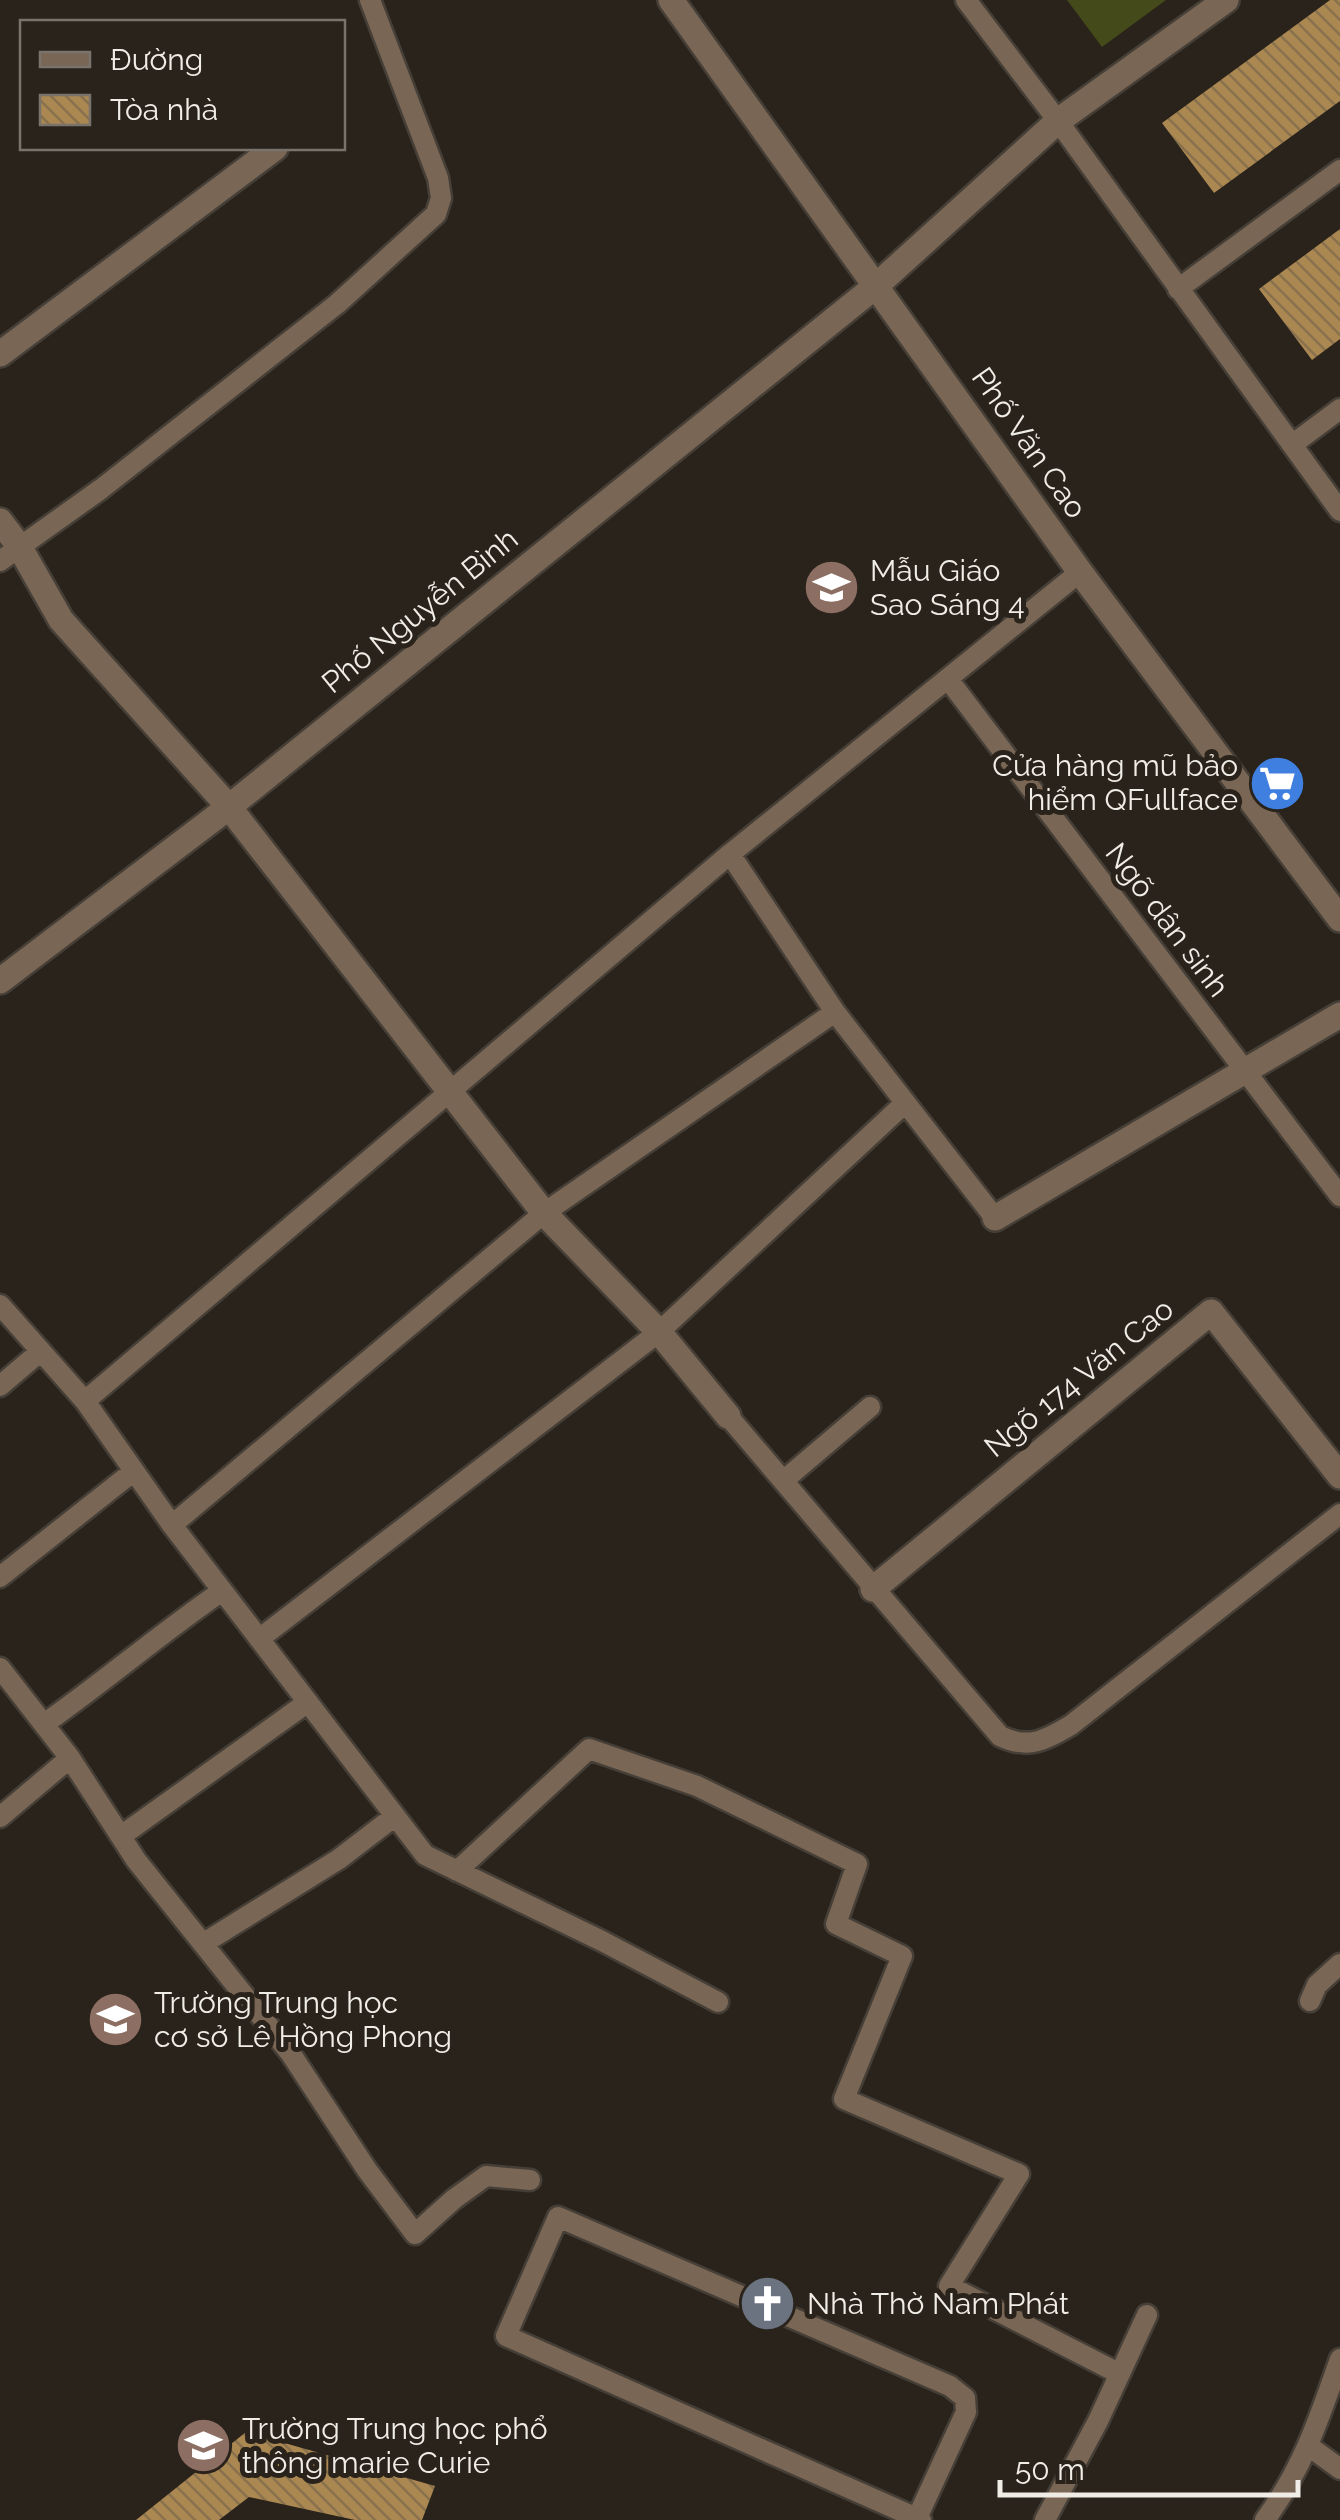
<svg xmlns="http://www.w3.org/2000/svg" width="1340" height="2520" font-family="Raleway,sans-serif">
<style>
.grass{fill:#444a19}
.building{fill:url(#building-back-hatch)}
.lines{fill:none;stroke-linecap:round;stroke-linejoin:round}
.service-casing{stroke:#453f37;stroke-width:25}
.minor-casing{stroke:#453f37;stroke-width:30}
.tertiary-casing{stroke:#453f37;stroke-width:30}
.service{stroke:#7a6654;stroke-width:20}
.minor{stroke:#7a6654;stroke-width:25}
.tertiary{stroke:#7a6654;stroke-width:25}
.labels{text-anchor:middle;stroke-width:10;stroke-linejoin:round;paint-order:stroke}
.street-label{font-size:30px;fill:#f0ece6;stroke:#29231b}
.poi-label{font-size:30px;fill:#f0ece6;stroke:#29231b;text-anchor:start}
</style>
<defs>
<pattern id="building-back-hatch" width="6" height="6" patternUnits="userSpaceOnUse" patternTransform="scale(2.5)"><rect width="6" height="6" fill="#ab8751"/><path d="M-1 5l2 2M0 0l6 6M5-1l2 2" fill="none" stroke="#88714d"/></pattern>
</defs>
<rect width="100%" height="100%" fill="#29231b"/>
<path class="grass" d="M1067,0H1166L1102,47Z"/>
<path class="building" d="M1330,0H1340V101L1214,193L1162,123Z
M1340,229V339L1312,360L1259,289Z
M246,2432L435,2486L422,2520H355L249,2497L219,2520H136Z"/>
<g class="lines">
<defs>
<path id="service" d="M966,0L1058,121L1340,511
M1178,289L1340,170
M1293,444L1340,409
M0,561L101,489L337,304L436,214L441,198L438,178L370,0
M948,679L1340,1196
M730,854L1080,572
M0,1305L85,1401L172,1525L425,1855L602,1941L718,2002
M0,1386L41,1351
M85,1401L730,854L835,1012L995,1218
M728,1416L1000,1736C1028,1750 1046,1740 1071,1725L1340,1514
M783,1481L870,1407
M172,1525L544,1213L835,1012
M0,1577L134,1471
M259,1639L659,1332L904,1104
M0,1668L70,1758L136,1860L291,2054L367,2170L415,2234L454,2199L486,2176L530,2180
M44,1724C105,1681 161,1633 222,1591
M0,1817L70,1758
M121,1836L308,1702
M457,1871L589,1749L697,1786L857,1864L836,1924L902,1956L844,2099L1019,2174L949,2286L1120,2374
M204,1943L339,1859L395,1816
M1310,2001L1317,1985L1340,1964
M1310,2447L1340,2469
M918,2516L966,2412L965,2398L950,2386L558,2217L506,2336L921,2520
M1045,2520L1098,2421L1147,2315
M1265,2520C1303,2468 1319,2419 1340,2359"/>
<path id="minor" d="M877,285L1058,121L1226,0
M0,354L275,148
M0,521L19,546L61,620L229,807L544,1213L659,1332L728,1416
M995,1218L1340,1015
M873,1589L1211,1312L1340,1476"/>
<path id="tertiary" d="M671,0L1080,572L1340,919
M0,981L229,807L877,285"/>
</defs>
<use href="#service" class="service-casing"/>
<use href="#minor" class="minor-casing"/>
<use href="#tertiary" class="tertiary-casing"/>
<use href="#service" class="service"/>
<use href="#minor" class="minor"/>
<use href="#tertiary" class="tertiary"/>
</g>
<defs>
<symbol id="school-disc" viewBox="-11 -11 22 22"><circle r="9.5" fill="#8d6e63" stroke="#29231b"/><path d="M0-5L7-2L0 1L-7-2ZM-4 1L0 2.5L4 1V4Q0 6-4 4Z" fill="#fff"/></symbol>
<symbol id="supermarket-disc" viewBox="-11 -11 22 22"><circle r="9.5" fill="#3f7fe0" stroke="#29231b"/><path d="M-6-5.5h2.5l.6 2H6L4.5 2H-2.5L-4.4-4H-6ZM-1.5 3.2a1.3 1.3 0 1 0 .1 0ZM3 3.2a1.3 1.3 0 1 0 .1 0Z" fill="#fff"/></symbol>
<symbol id="church-disc" viewBox="-11 -11 22 22"><circle r="9.5" fill="#6b7280" stroke="#29231b"/><path d="M-1.2-6h2.4v3.5h3.3v2.4h-3.3V6h-2.4V-.1h-3.3v-2.4h3.3Z" fill="#fff"/></symbol>
</defs>
<g fill-rule="evenodd">
<use href="#school-disc" x="800" y="556" width="63" height="63"/>
<use href="#supermarket-disc" x="1246" y="752" width="63" height="63"/>
<use href="#school-disc" x="84" y="1988" width="63" height="63"/>
<use href="#church-disc" x="736" y="2272" width="63" height="63"/>
<use href="#school-disc" x="172" y="2414" width="63" height="63"/>
</g>
<g class="labels">
<g class="street-label">
<text transform="translate(1029 443) rotate(55)" y="10">Phố Văn Cao</text>
<text transform="translate(420 611) rotate(-39)" y="10">Phố Nguyễn Bình</text>
<text transform="translate(1167 920) rotate(53)" y="10">Ngõ dân sinh</text>
<text transform="translate(1079 1378) rotate(-39)" y="10">Ngõ 174 Văn Cao</text>
</g>
<g class="poi-label">
<text x="870" y="581">Mẫu Giáo<tspan x="870" dy="34">Sao Sáng 4</tspan></text>
<text x="1238" y="776" text-anchor="end">Cửa hàng mũ bảo<tspan x="1238" dy="34">hiểm QFullface</tspan></text>
<text x="154" y="2013">Trường Trung học<tspan x="154" dy="34">cơ sở Lê Hồng Phong</tspan></text>
<text x="807" y="2314">Nhà Thờ Nam Phát</text>
<text x="242" y="2439">Trường Trung học phổ<tspan x="242" dy="34">thông marie Curie</tspan></text>
</g>
</g>
<rect x="20" y="20" width="325" height="130" fill="#29231b" stroke="#79736c" stroke-width="2.5"/>
<rect x="40" y="52" width="50" height="15" fill="#7a6654" stroke="#79736c" stroke-width="2.5"/>
<text x="110" y="70" font-size="30" fill="#f0ece6">Đường</text>
<rect x="40" y="95" width="50" height="30" fill="url(#building-back-hatch)" stroke="#79736c" stroke-width="2.5"/>
<text x="110" y="120" font-size="30" fill="#f0ece6">Tòa nhà</text>
<path d="M1000 2480v15h298v-15" fill="none" stroke="#f0ece6" stroke-width="5"/>
<text x="1015" y="2480" font-size="30" fill="#f0ece6" stroke="#29231b" stroke-width="8" paint-order="stroke">50 m</text>
</svg>
